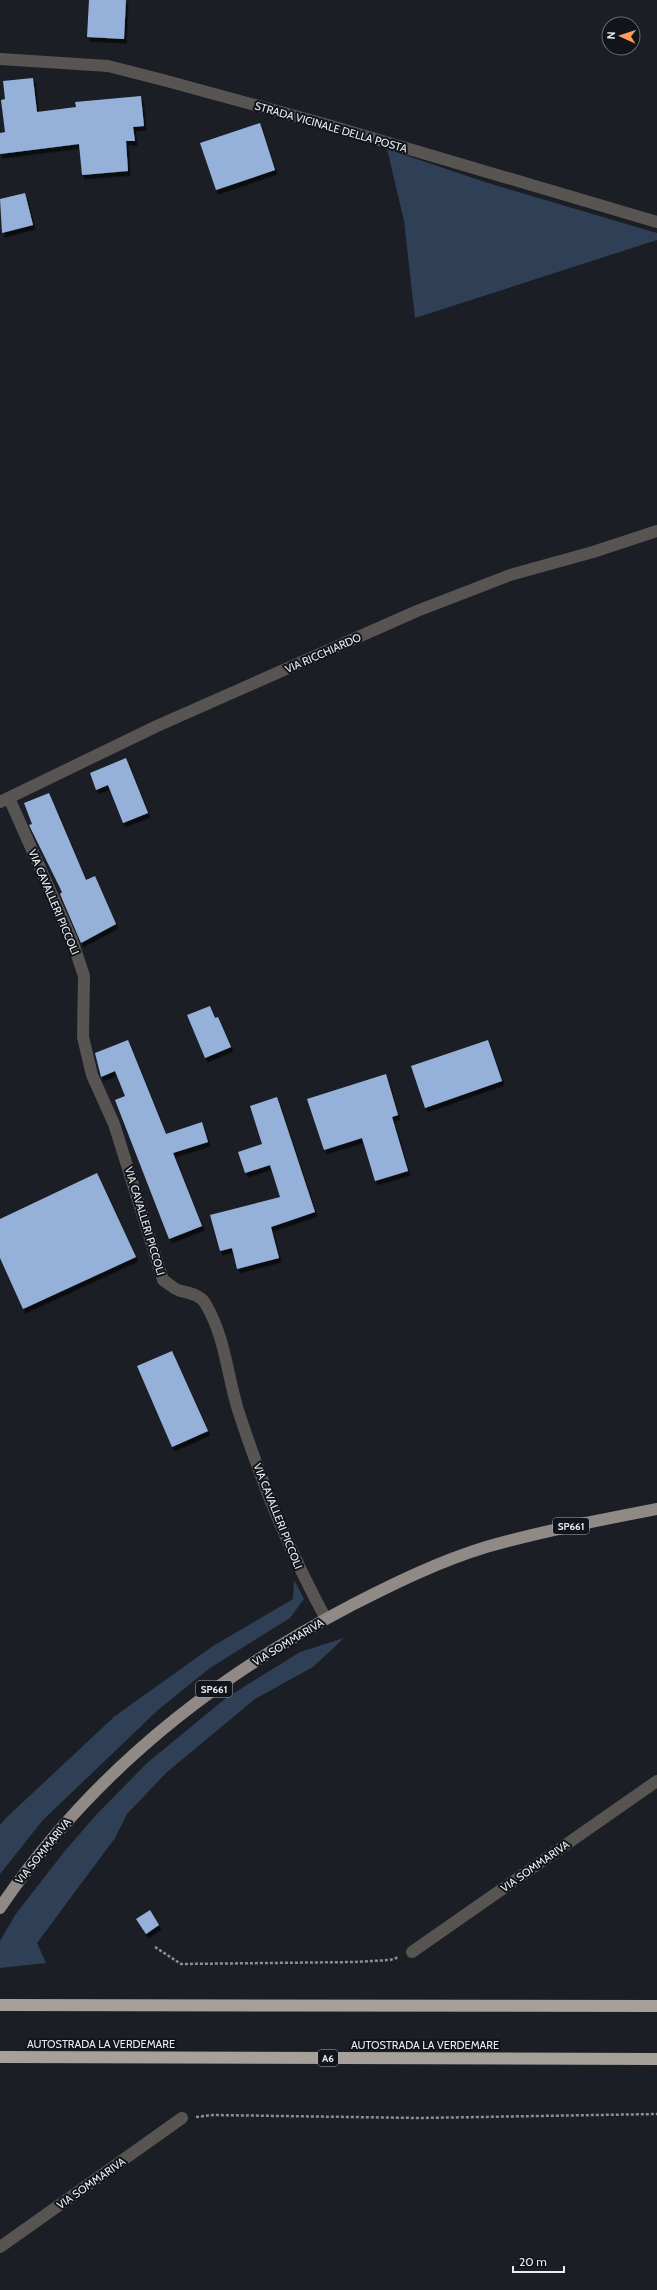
<svg xmlns="http://www.w3.org/2000/svg" width="657" height="2290" font-family="Cabin,sans-serif">
<style>
.green{fill:#2f3f55}
.building{fill:#95b1d9;filter:url(#shadow)}
.lines{fill:none;stroke-linecap:round;stroke-linejoin:round}
.path{stroke:#8a8d92;stroke-width:2.5;stroke-dasharray:3 2;stroke-linecap:butt}
.minor{stroke:#575452;stroke-width:12}
.major{stroke:#908985;stroke-width:12}
.highway{stroke:#a79f9a;stroke-width:12}
.labels{text-anchor:middle;stroke-width:4;stroke-linejoin:round;paint-order:stroke}
.shield{fill:#11151b;stroke:#a8abaf;stroke-width:1}
.shield-label{font-size:10px;font-weight:bold;fill:#e9ebef}
.street-label{font-size:11px;fill:#e9ebef;stroke:#11151b}
</style>
<defs>
<filter id="shadow"><feDropShadow dx="2.5" dy="4.5" stdDeviation="0" flood-color="#0009"/></filter>
</defs>
<rect width="100%" height="100%" fill="#1b1e24"/>
<path class="green" d="M387,149L488,183L657,233V240L415,318L404,221Z
M294,1580L304,1599L290,1618L210,1668L158,1710L43,1820L0,1874V1825L7,1817L115,1716L213,1646L293,1599Z
M344,1638L313,1667L255,1699L167,1772L127,1814L115,1838L37,1943L46,1963L0,1968V1941L15,1915L64,1852L96,1815L147,1763L226,1698L300,1652Z"/>
<path class="building" d="M89,0H126L124,39L87,37Z
M33,78L37,112L76,107L75,102L141,96L144,126L133,127L135,141H126L128,171L82,175L79,144L0,154V133L5,132L1,100L5,99L3,81Z
M260,123L275,170L216,190L200,143Z
M25,193L33,225L2,233L0,199Z
M126,758L148,813L123,823L108,785L96,790L90,773Z
M49,793L86,880L95,876L116,924L81,943L60,894L62,892L29,825L32,824L24,803Z
M210,1006L215,1018L218,1017L231,1047L205,1058L187,1015Z
M128,1040L166,1134L202,1122L208,1142L173,1153L202,1226L169,1239L115,1100L125,1096L115,1071L101,1077L95,1053Z
M488,1040L502,1081L425,1108L411,1066Z
M386,1074L398,1115L392,1117L408,1171L375,1181L362,1138L324,1150L307,1099Z
M277,1097L315,1212L271,1227L279,1258L237,1269L232,1248L220,1251L210,1215L280,1197L270,1165L245,1173L238,1152L262,1144L250,1106Z
M97,1173L136,1257L23,1309L0,1258V1219Z
M172,1351L208,1431L172,1447L137,1366Z
M150,1910L159,1925L146,1934L136,1919Z"/>
<g class="lines">
<path class="path" d="M155,1947L181,1964L354,1962L390,1960L399,1957
M196,2117L213,2115L419,2118L657,2114"/>
<path class="minor" d="M0,59L108,66L163,80L328,125L657,222
M9,798L72,940L84,976L83,1037L92,1075L114,1124L163,1280C168,1283 173,1288 178,1290C187,1293 200,1294 205,1303C225,1336 227,1374 238,1410C261,1481 290,1553 326,1619
M0,802L157,726L417,611L510,575L593,552L657,531
M412,1952L657,1781
M0,2247L182,2118"/>
<path class="major" d="M0,1908C88,1777 212,1678 352,1605C395,1583 440,1561 486,1547C542,1531 600,1520 657,1509"/>
<path class="highway" d="M0,2005L657,2006
M0,2057L657,2059"/>
</g>
<g class="labels">
<g class="shield">
<rect x="553" y="1518" width="36" height="16" rx="3"/>
<rect x="196" y="1681" width="36" height="16" rx="3"/>
<rect x="318" y="2050" width="20" height="16" rx="3"/>
</g>
<g class="shield-label">
<text x="571" y="1530">SP661</text>
<text x="214" y="1693">SP661</text>
<text x="328" y="2062">A6</text>
</g>
<g class="street-label">
<text transform="translate(331 127) rotate(16)" y="4">STRADA VICINALE DELLA POSTA</text>
<text transform="translate(323 653) rotate(-24)" y="4">VIA RICCHIARDO</text>
<text transform="translate(54 902) rotate(67)" y="4">VIA CAVALLERI PICCOLI</text>
<text transform="translate(145 1221) rotate(73)" y="4">VIA CAVALLERI PICCOLI</text>
<text transform="translate(278 1516) rotate(68)" y="4">VIA CAVALLERI PICCOLI</text>
<text transform="translate(288 1642) rotate(-31)" y="4">VIA SOMMARIVA</text>
<text transform="translate(43 1851) rotate(-51)" y="4">VIA SOMMARIVA</text>
<text transform="translate(535 1866) rotate(-35)" y="4">VIA SOMMARIVA</text>
<text x="101" y="2048">AUTOSTRADA LA VERDEMARE</text>
<text x="425" y="2049">AUTOSTRADA LA VERDEMARE</text>
<text transform="translate(91 2183) rotate(-35)" y="4">VIA SOMMARIVA</text>
</g>
</g>
<g transform="translate(621 36) rotate(273)"><circle r="19" fill="#11151b" stroke="#676b70"/>
<path d="M0-3L7 15L0 10L-7 15Z" fill="#fe9c58"/>
<text y="-6" font-size="11" font-weight="bold" text-anchor="middle" fill="#e9ebef">N</text>
</g>
<path d="M513 2266v6h51v-6" fill="none" stroke="#e9ebef" stroke-width="2"/>
<text x="519" y="2266" font-size="12" fill="#e9ebef" stroke="#11151b" stroke-width="3" paint-order="stroke">20 m</text>
</svg>
